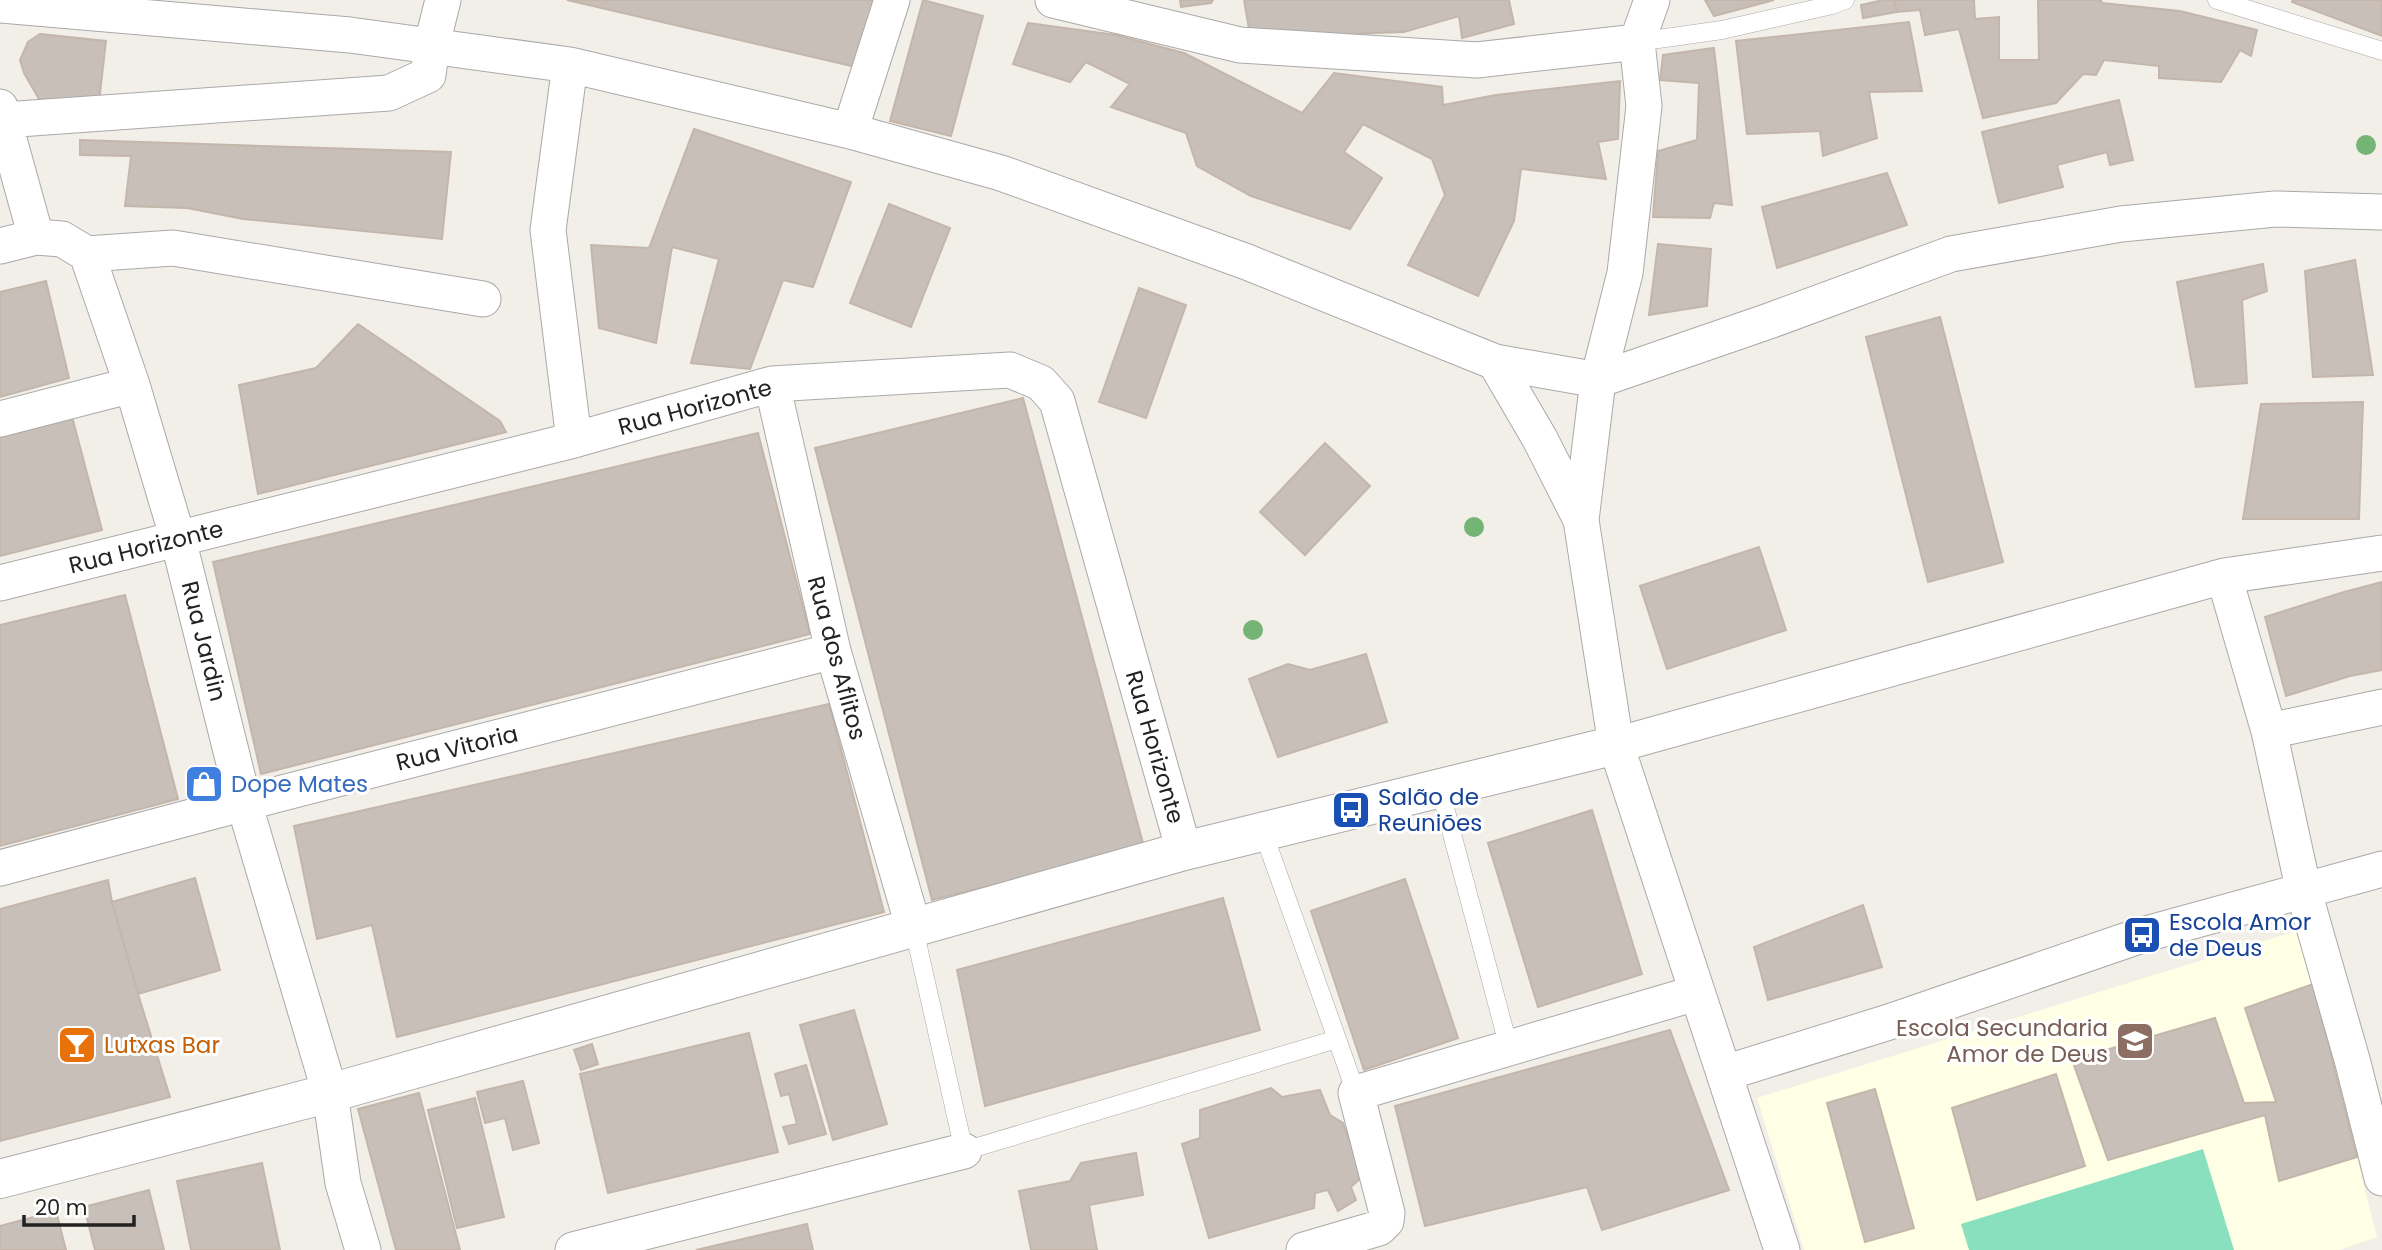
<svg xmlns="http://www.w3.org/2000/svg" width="2382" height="1250" font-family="Poppins,sans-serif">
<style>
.education{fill:#ffffe5}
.pitch{fill:#88e0be}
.building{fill:#c7bfb8;stroke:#c4b6ab;stroke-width:2}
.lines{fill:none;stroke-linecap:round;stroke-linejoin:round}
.service-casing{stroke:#a9a9a9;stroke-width:19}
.minor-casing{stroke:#a9a9a9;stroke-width:37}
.tertiary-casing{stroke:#a9a9a9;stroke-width:40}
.service{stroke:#fff;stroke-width:18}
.minor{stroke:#fff;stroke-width:35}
.tertiary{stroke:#fff;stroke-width:38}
.tree{fill:#74b475}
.labels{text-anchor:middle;stroke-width:6;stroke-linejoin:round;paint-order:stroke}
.street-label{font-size:23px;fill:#222;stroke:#fff}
.shop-label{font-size:23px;fill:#366cbe;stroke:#fff;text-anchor:start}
.transit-label{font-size:23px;fill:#164399;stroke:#fff;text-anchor:start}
.education-label{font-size:23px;fill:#785e54;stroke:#fff;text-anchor:end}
.food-label{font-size:23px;fill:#c56008;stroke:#fff;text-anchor:start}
</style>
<rect width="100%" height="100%" fill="#f2efe9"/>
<path class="education" d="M2299,930L2377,1237L2339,1250H1804L1757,1098Z"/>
<path class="pitch" d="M2203,1149L2234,1250H1969L1961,1224Z"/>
<path class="building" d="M567,0H876L856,67Z
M923,0L983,16L951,136L890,121Z
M1180,0H1213L1211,3L1181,7Z
M1244,0H1509L1514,24L1462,38L1459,16L1404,32L1317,35L1249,29Z
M1705,0H1774L1714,16Z
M1883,0H1894L1897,12L1863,18L1861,5Z
M1894,0H1974L1975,19L1999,17V60H2039L2038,0H2101L2102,3L2180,11L2257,30L2251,56L2240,50L2221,82L2159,78V66L2104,60L2096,75L2083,74L2056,103L1983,118L1959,29L1925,35L1920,10L1897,12Z
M2293,0H2382V36L2292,2Z
M1909,22L1922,91L1869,92L1877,138L1823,156L1820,131L1747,134L1736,41Z
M1028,23L1116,35L1184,53L1302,113L1334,73L1442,87L1443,105L1496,95L1620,81L1618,139L1598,142L1606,179L1521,169L1514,221L1478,296L1408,265L1445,195L1432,159L1363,124L1344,152L1382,178L1350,229L1251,196L1197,166L1186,133L1111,107L1130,84L1086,62L1070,82L1013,64Z
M40,34L106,41L99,102L39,99L24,73L20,60L28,42Z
M1714,48L1732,205L1714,203L1710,218L1653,217L1658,151L1697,140L1699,83L1660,80L1663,55Z
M2119,100L2133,160L2110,165L2107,152L2057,165L2063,187L1999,203L1982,132Z
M694,129L851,182L813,287L783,280L750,369L691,363L719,259L672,247L656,343L599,328L591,245L649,248Z
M80,140L451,152L442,239L243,219L187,208L125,206L131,156L80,155Z
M1887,173L1907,225L1777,268L1762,207Z
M889,204L950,228L911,327L850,303Z
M1658,244L1711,249L1707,306L1649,315Z
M2355,260L2373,375L2313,377L2305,271Z
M2263,264L2267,291L2242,300L2247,383L2196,387L2177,282Z
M46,281L69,378L0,397V292Z
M1139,288L1186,305L1146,418L1099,402Z
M1940,317L2003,562L1928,582L1866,337Z
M358,324L500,421L506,432L258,494L239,385L316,368Z
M1023,398L1144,847L932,900L815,448Z
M2363,402L2359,519H2243L2261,404Z
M70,409L102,530L0,556V429Z
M758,433L810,634L261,774L213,562Z
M1325,443L1370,486L1305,555L1260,512Z
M1759,547L1786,630L1667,669L1640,586Z
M2382,582V670L2350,676L2286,696L2265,617L2344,592Z
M125,595L178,799L0,846V625Z
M1366,654L1387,722L1278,757L1249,679L1288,664L1310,670Z
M829,704L884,912L397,1037L372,925L317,939L294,826Z
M1592,810L1642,974L1538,1007L1488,843Z
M195,878L220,970L138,994L112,902Z
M1405,879L1458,1038L1364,1070L1311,911Z
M108,880L112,902L138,994L170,1097L0,1141V909Z
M1223,898L1260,1030L985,1106L957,970Z
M1863,905L1882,967L1768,1000L1754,947Z
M2313,984L2357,1157L2279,1181L2265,1115L2108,1160L2072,1060L2215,1018L2244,1103L2276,1102L2245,1008Z
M854,1010L887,1124L833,1140L800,1025Z
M1670,1030L1729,1190L1602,1230L1587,1187L1425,1226L1395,1106Z
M749,1033L778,1152L608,1193L580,1074Z
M592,1044L598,1064L581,1070L574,1050Z
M806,1065L826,1134L789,1144L783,1127L797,1124L789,1094L781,1096L775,1074Z
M2056,1074L2085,1166L1977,1200L1952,1108Z
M523,1081L539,1143L513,1150L505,1118L485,1123L477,1092Z
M1271,1088L1282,1097L1320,1090L1330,1115L1343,1123L1362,1177L1351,1187L1356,1200L1338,1211L1328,1190L1315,1193L1314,1208L1209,1238L1182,1144L1200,1138V1110Z
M1875,1089L1914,1228L1865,1242L1827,1103Z
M419,1093L460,1250H396L358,1109Z
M475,1098L504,1217L457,1228L428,1110Z
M1136,1153L1143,1195L1089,1205L1097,1250H1031L1019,1191L1070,1181L1081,1163Z
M262,1163L280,1250H191L177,1181Z
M149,1190L164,1250H95L84,1207Z
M56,1211L66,1250H0V1226Z
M807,1224L813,1250H696Z"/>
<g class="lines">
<defs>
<path id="service" d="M2217,0L2382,51
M1637,42L1722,30L1832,5L1845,0
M1440,789L1509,1048
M1263,832L1337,1039
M914,929L964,1151L1337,1039L1356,1093"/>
<path id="minor" d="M1053,0L1240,45L1477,60L1637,42
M1652,0L1637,42L1644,106L1625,273L1598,380L1581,520L1616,745L1782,1250
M0,5L350,35L570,65L850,131L1001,173L1247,262L1495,362L1598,380L1769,321L1951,254L2121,224L2275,209L2382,212
M570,65L548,230L574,440
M0,107L36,237L62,239L87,254L132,385L178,539L244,803L330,1093L343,1183L363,1250
M4,120L389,93L428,75L432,44L443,0
M850,131L892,0
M0,246L36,237
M87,254L173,248L483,299
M1495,362L1540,439L1581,520
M772,384L833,651L914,929
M0,419L132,385
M2224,576L2269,731L2304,892L2353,1063L2382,1178
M0,583L574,440L772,384L1010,370L1041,383L1057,401L1184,851
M2269,731L2382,707
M1616,745L2224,576L2382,553
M0,868L244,803L833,651
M1725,1073L1889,1022L2142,935L2382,869
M573,1250L964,1151
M1304,1250L1379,1228L1386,1221L1387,1213L1356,1093L1696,993"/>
<path id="tertiary" d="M0,1179L330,1093L1184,851L1616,745"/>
</defs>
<use href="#service" class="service-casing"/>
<use href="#minor" class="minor-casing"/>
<use href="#tertiary" class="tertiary-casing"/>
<use href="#service" class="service"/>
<use href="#minor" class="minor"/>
<use href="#tertiary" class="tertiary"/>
</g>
<g class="tree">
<circle cx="2366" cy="145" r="10"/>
<circle cx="1474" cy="527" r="10"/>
<circle cx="1253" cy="630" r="10"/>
</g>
<defs>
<symbol id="shop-square" viewBox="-11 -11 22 22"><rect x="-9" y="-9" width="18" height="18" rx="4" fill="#3f7fe0" stroke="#fff"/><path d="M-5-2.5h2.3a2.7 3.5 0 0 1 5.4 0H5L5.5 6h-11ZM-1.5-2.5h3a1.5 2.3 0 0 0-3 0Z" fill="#fff"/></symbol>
<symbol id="bus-square" viewBox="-11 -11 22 22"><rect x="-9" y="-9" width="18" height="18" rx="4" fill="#1a4fb4" stroke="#fff"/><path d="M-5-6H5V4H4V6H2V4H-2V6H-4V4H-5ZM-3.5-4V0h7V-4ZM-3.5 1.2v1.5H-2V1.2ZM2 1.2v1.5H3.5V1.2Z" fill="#fff"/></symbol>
<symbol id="school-square" viewBox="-11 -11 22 22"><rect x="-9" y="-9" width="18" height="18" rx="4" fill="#8d6e63" stroke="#fff"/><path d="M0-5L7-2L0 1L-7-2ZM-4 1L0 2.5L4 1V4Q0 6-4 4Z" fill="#fff"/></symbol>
<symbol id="bar-square" viewBox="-11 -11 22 22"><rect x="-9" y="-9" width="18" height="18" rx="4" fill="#e8710a" stroke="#fff"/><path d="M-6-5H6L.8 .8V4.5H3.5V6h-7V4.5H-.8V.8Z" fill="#fff"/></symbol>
</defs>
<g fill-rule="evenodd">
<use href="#shop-square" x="182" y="762" width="44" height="44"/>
<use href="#bus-square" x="1329" y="788" width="44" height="44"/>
<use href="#bus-square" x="2120" y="913" width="44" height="44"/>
<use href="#school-square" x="2113" y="1019" width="44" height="44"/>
<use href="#bar-square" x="55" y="1023" width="44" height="44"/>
</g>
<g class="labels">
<g class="street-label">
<text transform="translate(695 407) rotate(-15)" y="8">Rua Horizonte</text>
<text transform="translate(146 547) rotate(-14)" y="8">Rua Horizonte</text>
<text transform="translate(204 641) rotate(76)" y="8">Rua Jardin</text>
<text transform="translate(837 658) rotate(75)" y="8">Rua dos Aflitos</text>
<text transform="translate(1155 747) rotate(74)" y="8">Rua Horizonte</text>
<text transform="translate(457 748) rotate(-14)" y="8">Rua Vitoria</text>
</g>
<g class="shop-label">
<text x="231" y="792">Dope Mates</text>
</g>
<g class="transit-label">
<text x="1378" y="805">Salão de<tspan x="1378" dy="26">Reuniões</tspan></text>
<text x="2169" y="930">Escola Amor<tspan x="2169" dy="26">de Deus</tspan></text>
</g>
<g class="education-label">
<text x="2108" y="1036">Escola Secundaria<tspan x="2108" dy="26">Amor de Deus</tspan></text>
</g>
<g class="food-label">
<text x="104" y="1053">Lutxas Bar</text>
</g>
</g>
<path d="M24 1215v10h110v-10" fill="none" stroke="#222222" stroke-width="3.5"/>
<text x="35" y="1215" font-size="21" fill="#222222" stroke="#ffffff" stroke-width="5" paint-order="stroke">20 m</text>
</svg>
